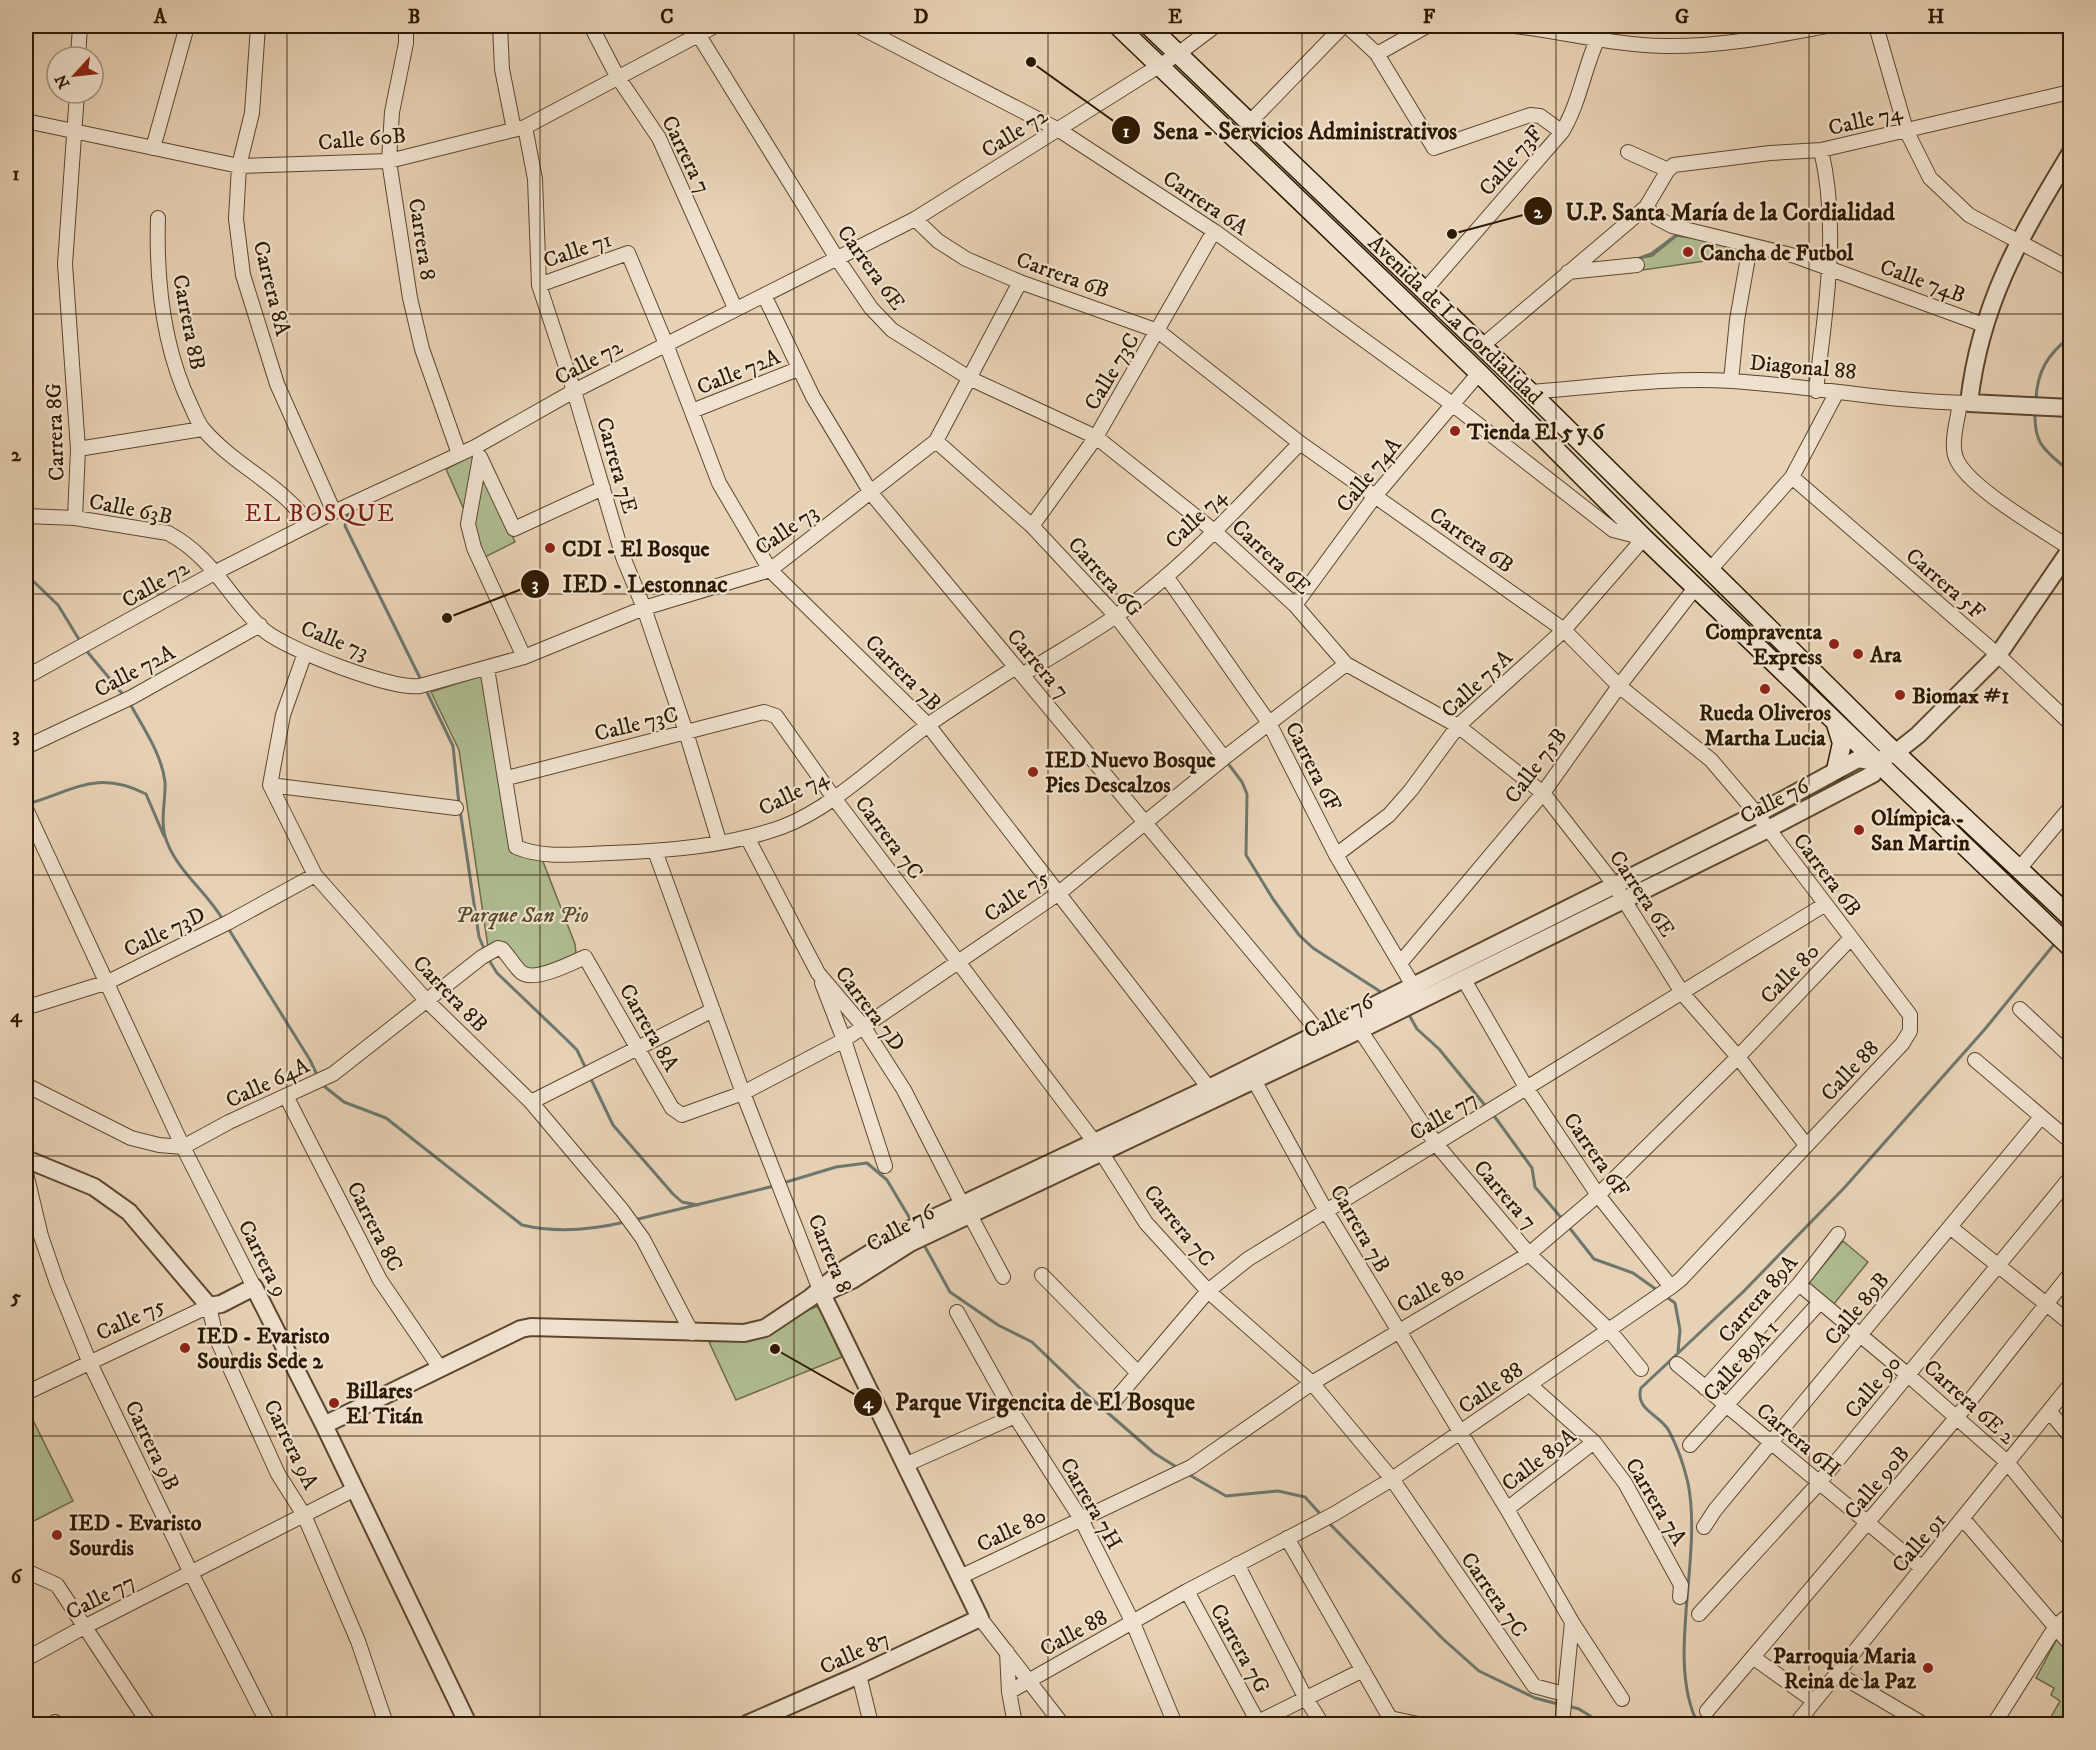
<svg xmlns="http://www.w3.org/2000/svg" width="2096" height="1750" font-family="'IM FELL DW Pica',serif">
<style>
.green{fill:#b0bd92;stroke:#6e6b4a;stroke-width:1.5}
.lines{fill:none;stroke-linecap:round;stroke-linejoin:round}
.stream{stroke:#6e776e;stroke-width:3}
.minor-casing{stroke:#5c472e;stroke-width:16}
.tertiary-casing{stroke:#5c472e;stroke-width:20}
.secondary-casing{stroke:#2d1901;stroke-width:21}
.minor{stroke:#f0e2cf;stroke-width:14}
.tertiary{stroke:#f0e2cf;stroke-width:16}
.secondary{stroke:#f0e2cf;stroke-width:18}
.grid{fill:none;stroke:#2d1901;stroke-width:1.5;stroke-opacity:0.55}
.poi-dot{fill:#8f2418;stroke:#f0e2cf;stroke-width:2}
.labels{text-anchor:middle;stroke-width:4.5;stroke-linejoin:round;paint-order:stroke}
.street-label{font-size:22px;fill:#2d1901;stroke:#f0e2cf}
.poi-label{font-size:22px;font-weight:bold;fill:#2d1901;stroke:#f0e2cf;text-anchor:start}
.park-label{font-size:22px;font-style:italic;fill:#544a2c;stroke:#f0e2cf}
.neighbourhood-label{font-size:24px;letter-spacing:1.5px;fill:#7a1f14;stroke:#f0e2cf}
.leader{fill:none;stroke:#2d1901;stroke-width:2}
.callout-dot{fill:#2d1901;stroke:#f0e2cf;stroke-width:2}
.mark-label{font-size:18px;text-anchor:middle;font-weight:bold;fill:#fff}
.callout-label{font-size:24px;text-anchor:middle;font-weight:bold;fill:#2d1901;stroke:#f0e2cf;stroke-width:4.5;stroke-linejoin:round;paint-order:stroke}
.neatline{fill:none;stroke:#2d1901;stroke-width:2}
.grid-label{font-size:20px;text-anchor:middle;font-weight:bold;fill:#2d1901}
</style>
<rect width="100%" height="100%" fill="#e8d2b5"/>
<filter id="stains"><feTurbulence type="fractalNoise" baseFrequency=".00333" numOctaves="4"/><feColorMatrix values="0 0 0 0 .2 0 0 0 0 .09 0 0 0 0 .02 0 0 0 .5 -.17"/></filter>
<radialGradient id="worn" r=".72"><stop offset=".6" stop-color="#630" stop-opacity="0"/><stop offset="1" stop-color="#630" stop-opacity=".3"/></radialGradient>
<path class="green" d="M1677,236L1711,241L1744,249L1742,260H1712L1643,270L1641,258L1652,256Z
M475,454L515,542L485,557L446,469Z
M483,675L504,779L512,852L542,859L575,944L576,954L536,971H530L488,947L459,750L431,692Z
M1843,1241L1868,1262L1833,1305L1808,1284Z
M818,1306L842,1357L736,1400L709,1342L744,1336Z
M26,1406L73,1501L26,1525Z
M2059,1635L2070,1650V1724H2047L2060,1701L2051,1695L2054,1688L2036,1678Z"/>
<g class="lines">
<path class="stream" d="M1634,260L1651,254L1679,233
M2036,400C2037,371 2048,354 2070,337
M2035,413C2034,447 2047,451 2070,472
M349,509L345,526L422,682
M26,566L31,579L58,605L80,641
M85,649L125,697
M425,688L453,746L459,804
M129,702C142,726 162,754 165,782C166,801 159,823 167,842C179,873 207,892 223,920
M1227,762L1242,782L1247,794L1246,855L1273,899L1299,935L1313,948L1384,994
M27,804C74,791 96,769 146,794L164,836
M460,810L479,937L485,951
M228,928L310,1060L318,1077
M487,957L497,973L567,1040L577,1050L587,1071
M1408,1013L1417,1029L1439,1049L1488,1109
M590,1077L613,1125L673,1194L682,1202L698,1205
M320,1083L344,1102L386,1118L522,1225C556,1233 591,1230 625,1222
M1492,1113L1532,1168L1535,1187L1564,1221
M783,1183L836,1167L867,1163L887,1180L912,1222
M634,1220L774,1186
M1568,1226L1594,1259L1633,1273L1657,1290
M923,1243L950,1292L998,1325L1032,1342L1085,1393L1154,1453L1178,1468
M1665,1296L1675,1303L1680,1330L1678,1352
M1186,1473L1226,1496L1278,1491L1305,1497L1323,1517
M1327,1521L1443,1639L1479,1671L1535,1698L1558,1704
M1568,1706L1579,1709L1603,1724
M1698,1724C1665,1660 1703,1558 1688,1483C1684,1466 1677,1446 1669,1431C1661,1415 1634,1410 1641,1388L1743,1292L1845,1187L1985,1029L2056,942"/>
<defs>
<path id="minor" d="M258,26L252,113L239,166L236,219L243,275L277,384L334,512
M406,26V43L392,112L389,161L410,298L422,349L459,454
M500,26L502,69L514,130
M591,26L617,76L659,138L735,308
M693,26L836,257L871,308L892,330L971,379L1096,437L1214,531L1295,605L1346,664L1458,726L1543,793L1614,884L1683,994L1738,1057L1806,1145
M858,26L1059,130L1214,231L1452,404L1613,530L1644,538
M1347,26L1377,54L1434,148L1530,115L1540,116L1562,132
M1515,26C1565,32 1614,45 1664,46C1720,47 1773,36 1827,26
M1876,26L1906,130L1930,178L1969,215L2070,269
M1377,54L1427,26
M78,57L80,26
M26,121L239,166L389,161L525,127L715,26
M1250,122L1343,26
M525,127L535,179L539,285L574,391L623,557L644,608L686,732L719,841
M153,148L187,26
M1628,152L1668,170
M1646,207L1657,218L1672,226L1795,256L1984,325
M158,218C156,282 163,348 191,406C195,414 198,424 204,430C235,466 282,485 309,524
M915,219L938,241L966,259L1020,282L1158,331L1300,443L1564,630L1619,686L1711,760L1757,814L1910,1015V1031L1902,1044L1681,1279L1671,1287L1392,1479L1334,1514L1187,1591L1009,1692
M1568,272L1637,265
M539,285L628,253L666,344L719,483L770,570L928,725L1209,1088
M1425,290L1562,132C1582,99 1585,59 1604,26
M764,295L813,397L871,493L1319,1032
M1482,346L1646,207L1668,170L1674,165L1770,153L1821,150L2070,92
M1731,381L1737,320L1750,246
M1816,391C1825,311 1840,230 1821,150
M1530,392C1597,387 1665,377 1732,381C1811,386 1890,402 1969,403
M1960,403C1958,418 1950,444 1956,458C1967,487 2043,530 2070,548
M692,411L798,369
M936,441L1032,526L1116,616L1224,758
M78,449L202,429
M480,457L468,524L474,548L524,657
M480,457L514,529L603,488
M1792,477L1998,655L2070,723
M26,516L75,518L168,533C216,559 228,599 265,631C288,650 392,690 420,686L524,657L644,608L770,570L936,441L1020,282
M75,518L78,449L65,264L77,93
M1032,526L1096,437L1214,231
M1709,571L1792,477L1837,392
M1166,576L1269,723L1336,855L1412,984
M1295,605L1375,496L1479,373
M305,653L283,715L270,785L315,875L426,1000L531,1102L622,1210L643,1239L692,1333
M487,668L516,847C543,859 581,854 611,853C667,851 729,846 782,827C833,808 884,757 928,725C956,705 987,686 1016,667
M1022,675C1053,655 1086,637 1116,616C1184,568 1242,503 1300,443
M26,677L216,572L334,512L475,447L574,391L915,219L1178,54L1215,26
M26,747L132,697L260,625
M507,778L764,712L776,716L834,798L1096,1144L1146,1223L1208,1291L1312,1383L1392,1479L1534,1686L1564,1694
M270,785L456,808
M26,809L183,1147L254,1287
M747,837L818,973L863,1026L904,1090L962,1204
M655,851L743,1093L820,1290
M1336,855L1389,815L1411,790L1458,726L1564,630L1644,538
M2019,869L2070,808
M1401,962L1543,793L1619,686L1695,588
M1463,978L1527,1089L1598,1195L1671,1287
M822,983L844,1040L885,1166
M2020,1009L2070,1056
M26,1010L28,1007L108,982L229,922L315,875
M1360,1030L1436,1144L1529,1254L1609,1330L1641,1369
M1975,1060L2070,1141
M1249,1071L1326,1211L1507,1509L1572,1622L1562,1724
M26,1085L131,1138L159,1145L183,1147L229,1122L333,1074L482,957L498,948L502,949C509,956 514,966 521,972C533,983 572,963 585,957L672,1108L682,1115L743,1093L844,1040L1059,893L1224,758L1346,664
M286,1096L380,1280L440,1368
M531,1102L713,1010
M26,1173L41,1236L57,1283L89,1361L191,1573L268,1724
M970,1215L1003,1277
M1950,1227L2070,1323
M1042,1275L1138,1373
M1799,1284L1908,1375L2007,1462L2070,1540
M957,1312L1015,1416L1081,1519L1133,1623L1175,1724
M1677,1364L1922,1568
M1530,1385L1594,1442L1625,1483L1681,1585L1680,1597
M1705,1388L1799,1284L1838,1234
M26,1393L209,1306L216,1337L278,1474L304,1515L358,1641L386,1724
M1116,1399L1208,1291L1248,1259L1824,905
M2049,1411L2070,1436
M1690,1445L1820,1302
M905,1465L1015,1416
M1507,1509L1594,1442
M1964,1520L2070,1644
M1704,1527L1715,1510L2041,1117
M1287,1538L1390,1718L1389,1724
M1237,1564L1305,1697L1322,1724
M26,1571L57,1585L149,1724
M960,1577L1191,1467L1312,1383L1529,1254L1598,1195L1738,1057L1850,939
M1187,1591L1259,1724
M1699,1614L1818,1484L2070,1178
M980,1618L1062,1724
M1572,1622L1622,1699
M1007,1652L1009,1692L1015,1724
M1754,1658L1814,1701
M26,1659L84,1627L355,1489
M1838,1674L1923,1724
M859,1675L871,1724
M1707,1711L1957,1417L2070,1274
M1390,1718L1418,1724
M55,1722V1724
M1254,1724L1363,1670
M1796,1724L2070,1385
M1994,1724L2056,1626L2070,1614"/>
<path id="tertiary" d="M2070,154C2020,237 1980,304 1969,403L2070,408
M26,1159L94,1187L129,1212L209,1306L221,1304L254,1287L324,1425L468,1724
M826,1292L852,1280L910,1243L1360,1030L1768,829L1873,774L1876,762
M324,1425L521,1329L531,1327L744,1333L765,1328L810,1298L846,1268L906,1231L1209,1088L1757,814L1858,759L1876,762L1899,750L1918,735L1998,655L2070,550
M747,1724L859,1675L980,1618L820,1290"/>
<path id="secondary" d="M1118,26L1479,373L1644,538L2070,947
M1149,26L1530,392L1885,743L2070,917
M1836,724L1842,743L1836,770"/>
</defs>
<use href="#minor" class="minor-casing"/>
<use href="#tertiary" class="tertiary-casing"/>
<use href="#secondary" class="secondary-casing"/>
<use href="#minor" class="minor"/>
<use href="#tertiary" class="tertiary"/>
<use href="#secondary" class="secondary"/>
</g>
<path class="grid" d="M287,26V1724M540,26V1724M794,26V1724M1048,26V1724M1302,26V1724M1556,26V1724M1809,26V1724M26,314H2070M26,594H2070M26,875H2070M26,1156H2070M26,1436H2070"/>
<g class="poi-dot">
<circle cx="1688" cy="252" r="6"/>
<circle cx="1455" cy="431" r="6"/>
<circle cx="550" cy="548" r="6"/>
<circle cx="1834" cy="644" r="6"/>
<circle cx="1858" cy="654" r="6"/>
<circle cx="1765" cy="689" r="6"/>
<circle cx="1900" cy="695" r="6"/>
<circle cx="1033" cy="772" r="6"/>
<circle cx="1859" cy="830" r="6"/>
<circle cx="185" cy="1348" r="6"/>
<circle cx="334" cy="1403" r="6"/>
<circle cx="57" cy="1535" r="6"/>
<circle cx="1928" cy="1668" r="6"/>
</g>
<g class="labels">
<g class="street-label">
<text transform="translate(1865 119) rotate(-13)" y="8">Calle 74</text>
<text transform="translate(1014 132) rotate(-32)" y="8">Calle 72</text>
<text transform="translate(362 138) rotate(-5)" y="8">Calle 60B</text>
<text transform="translate(687 154) rotate(64)" y="8">Carrera 7</text>
<text transform="translate(1510 160) rotate(-49)" y="8">Calle 73F</text>
<text transform="translate(1206 202) rotate(34)" y="8">Carrera 6A</text>
<text transform="translate(423 239) rotate(81)" y="8">Carrera 8</text>
<text transform="translate(577 249) rotate(-19)" y="8">Calle 71</text>
<text transform="translate(872 267) rotate(54)" y="8">Carrera 6E</text>
<text transform="translate(1063 274) rotate(20)" y="8">Carrera 6B</text>
<text transform="translate(1923 280) rotate(20)" y="8">Calle 74B</text>
<text transform="translate(273 288) rotate(76)" y="8">Carrera 8A</text>
<text transform="translate(1456 319) rotate(44)" y="8">Avenida de La Cordialidad</text>
<text transform="translate(190 322) rotate(79)" y="8">Carrera 8B</text>
<text transform="translate(588 361) rotate(-28)" y="8">Calle 72</text>
<text transform="translate(1803 366) rotate(5)" y="8">Diagonal 88</text>
<text transform="translate(738 371) rotate(-22)" y="8">Calle 72A</text>
<text transform="translate(1111 371) rotate(-59)" y="8">Calle 73C</text>
<text transform="translate(54 432) rotate(-92)" y="8">Carrera 8G</text>
<text transform="translate(618 465) rotate(74)" y="8">Carrera 7E</text>
<text transform="translate(1368 474) rotate(-51)" y="8">Calle 74A</text>
<text transform="translate(131 508) rotate(11)" y="8">Calle 63B</text>
<text transform="translate(1195 518) rotate(-44)" y="8">Calle 74</text>
<text transform="translate(786 529) rotate(-35)" y="8">Calle 73</text>
<text transform="translate(1472 539) rotate(35)" y="8">Carrera 6B</text>
<text transform="translate(1272 556) rotate(43)" y="8">Carrera 6E</text>
<text transform="translate(1106 576) rotate(48)" y="8">Carrera 6G</text>
<text transform="translate(155 583) rotate(-30)" y="8">Calle 72</text>
<text transform="translate(1946 583) rotate(41)" y="8">Carrera 5F</text>
<text transform="translate(335 639) rotate(22)" y="8">Calle 73</text>
<text transform="translate(1039 663) rotate(50)" y="8">Carrera 7</text>
<text transform="translate(134 670) rotate(-28)" y="8">Calle 72A</text>
<text transform="translate(904 672) rotate(45)" y="8">Carrera 7B</text>
<text transform="translate(1476 683) rotate(-43)" y="8">Calle 75A</text>
<text transform="translate(636 723) rotate(-14)" y="8">Calle 73C</text>
<text transform="translate(1535 765) rotate(-53)" y="8">Calle 75B</text>
<text transform="translate(1314 766) rotate(63)" y="8">Carrera 6F</text>
<text transform="translate(793 792) rotate(-27)" y="8">Calle 74</text>
<text transform="translate(1774 800) rotate(-27)" y="8">Calle 76</text>
<text transform="translate(890 837) rotate(53)" y="8">Carrera 7C</text>
<text transform="translate(1828 874) rotate(53)" y="8">Carrera 6B</text>
<text transform="translate(1643 893) rotate(56)" y="8">Carrera 6E</text>
<text transform="translate(1016 895) rotate(-35)" y="8">Calle 75</text>
<text transform="translate(164 931) rotate(-26)" y="8">Calle 73D</text>
<text transform="translate(1789 973) rotate(-46)" y="8">Calle 80</text>
<text transform="translate(451 993) rotate(46)" y="8">Carrera 8B</text>
<text transform="translate(871 1008) rotate(53)" y="8">Carrera 7D</text>
<text transform="translate(1338 1015) rotate(-26)" y="8">Calle 76</text>
<text transform="translate(650 1027) rotate(60)" y="8">Carrera 8A</text>
<text transform="translate(1849 1070) rotate(-47)" y="8">Calle 88</text>
<text transform="translate(267 1082) rotate(-25)" y="8">Calle 64A</text>
<text transform="translate(1443 1115) rotate(-31)" y="8">Calle 77</text>
<text transform="translate(1597 1154) rotate(55)" y="8">Carrera 6F</text>
<text transform="translate(1506 1194) rotate(49)" y="8">Carrera 7</text>
<text transform="translate(1180 1225) rotate(51)" y="8">Carrera 7C</text>
<text transform="translate(376 1226) rotate(63)" y="8">Carrera 8C</text>
<text transform="translate(900 1227) rotate(-29)" y="8">Calle 76</text>
<text transform="translate(1361 1228) rotate(60)" y="8">Carrera 7B</text>
<text transform="translate(831 1253) rotate(68)" y="8">Carrera 8</text>
<text transform="translate(264 1258) rotate(63)" y="8">Carrera 9</text>
<text transform="translate(1430 1288) rotate(-30)" y="8">Calle 80</text>
<text transform="translate(1757 1298) rotate(-49)" y="8">Carrera 89A</text>
<text transform="translate(1856 1308) rotate(-50)" y="8">Calle 89B</text>
<text transform="translate(130 1318) rotate(-25)" y="8">Calle 75</text>
<text transform="translate(1740 1360) rotate(-48)" y="8">Calle 89A 1</text>
<text transform="translate(1872 1386) rotate(-50)" y="8">Calle 90</text>
<text transform="translate(1490 1387) rotate(-35)" y="8">Calle 88</text>
<text transform="translate(1970 1401) rotate(42)" y="8">Carrera 6E 2</text>
<text transform="translate(1799 1439) rotate(40)" y="8">Carrera 6H</text>
<text transform="translate(292 1444) rotate(64)" y="8">Carrera 9A</text>
<text transform="translate(153 1445) rotate(64)" y="8">Carrera 9B</text>
<text transform="translate(1538 1459) rotate(-38)" y="8">Calle 89A</text>
<text transform="translate(1876 1482) rotate(-50)" y="8">Calle 90B</text>
<text transform="translate(1657 1501) rotate(59)" y="8">Carrera 7A</text>
<text transform="translate(1092 1503) rotate(60)" y="8">Carrera 7H</text>
<text transform="translate(1011 1529) rotate(-26)" y="8">Calle 80</text>
<text transform="translate(1918 1542) rotate(-50)" y="8">Calle 91</text>
<text transform="translate(1495 1594) rotate(55)" y="8">Carrera 7C</text>
<text transform="translate(100 1596) rotate(-27)" y="8">Calle 77</text>
<text transform="translate(1073 1632) rotate(-29)" y="8">Calle 88</text>
<text transform="translate(1241 1648) rotate(61)" y="8">Carrera 7G</text>
<text transform="translate(854 1652) rotate(-25)" y="8">Calle 87</text>
</g>
<g class="poi-label">
<text x="1700" y="260">Cancha de Futbol</text>
<text x="1467" y="439">Tienda El 5 y 6</text>
<text x="562" y="556">CDI - El Bosque</text>
<text x="1822" y="639" text-anchor="end">Compraventa<tspan x="1822" dy="25">Express</tspan></text>
<text x="1870" y="662">Ara</text>
<text x="1912" y="703">Biomax #1</text>
<text x="1765" y="720" text-anchor="middle">Rueda Oliveros<tspan x="1765" dy="25">Martha Lucia</tspan></text>
<text x="1045" y="767">IED Nuevo Bosque<tspan x="1045" dy="25">Pies Descalzos</tspan></text>
<text x="1871" y="825">Olímpica -<tspan x="1871" dy="25">San Martin</tspan></text>
<text x="197" y="1343">IED - Evaristo<tspan x="197" dy="25">Sourdis Sede 2</tspan></text>
<text x="346" y="1398">Billares<tspan x="346" dy="25">El Titán</tspan></text>
<text x="69" y="1530">IED - Evaristo<tspan x="69" dy="25">Sourdis</tspan></text>
<text x="1916" y="1663" text-anchor="end">Parroquia Maria<tspan x="1916" dy="25">Reina de la Paz</tspan></text>
</g>
<g class="park-label">
<text x="522" y="922">Parque San Pio</text>
</g>
<g class="neighbourhood-label">
<text x="320" y="521">EL BOSQUE</text>
</g>
</g>
<path class="leader" d="M1031 62L1126 130M1452 234L1538 211M447 618L535 584M775 1349L868 1402"/>
<g class="callout-dot">
<circle cx="1031" cy="62" r="6"/>
<circle cx="1452" cy="234" r="6"/>
<circle cx="447" cy="618" r="6"/>
<circle cx="775" cy="1349" r="6"/>
<circle cx="1126" cy="130" r="15"/>
<circle cx="1538" cy="211" r="15"/>
<circle cx="535" cy="584" r="15"/>
<circle cx="868" cy="1402" r="15"/>
</g>
<g class="mark-label">
<text x="1126" y="137">1</text>
<text x="1538" y="218">2</text>
<text x="535" y="590">3</text>
<text x="868" y="1408">4</text>
</g>
<g class="callout-label">
<text x="1305" y="139">Sena - Servicios Administrativos</text>
<text x="1730" y="220">U.P. Santa María de la Cordialidad</text>
<text x="645" y="592">IED - Lestonnac</text>
<text x="1045" y="1410">Parque Virgencita de El Bosque</text>
</g>
<rect width="2096" height="1750" fill="none" stroke="#e8d2b5" stroke-width="66"/>
<g transform="translate(75 75) rotate(243)"><circle r="28" fill="#f0e2cf" stroke="#a2927d" stroke-width="1.5"/>
<path d="M0-4.5L10 22L0 15L-10 22Z" fill="#8f2418"/>
<text y="-9" font-size="16" font-weight="bold" text-anchor="middle" fill="#2d1901">N</text>
</g>
<rect x="33" y="33" width="2030" height="1684" class="neatline"/>
<g class="grid-label">
<text x="160" y="23">A</text>
<text x="414" y="23">B</text>
<text x="667" y="23">C</text>
<text x="921" y="23">D</text>
<text x="1175" y="23">E</text>
<text x="1429" y="23">F</text>
<text x="1682" y="23">G</text>
<text x="1936" y="23">H</text>
<text x="16" y="180">1</text>
<text x="16" y="461">2</text>
<text x="16" y="741">3</text>
<text x="16" y="1022">4</text>
<text x="16" y="1303">5</text>
<text x="16" y="1583">6</text>
</g>
<rect width="100%" height="100%" filter="url(#stains)"/>
<rect width="100%" height="100%" fill="url(#worn)"/>
</svg>
